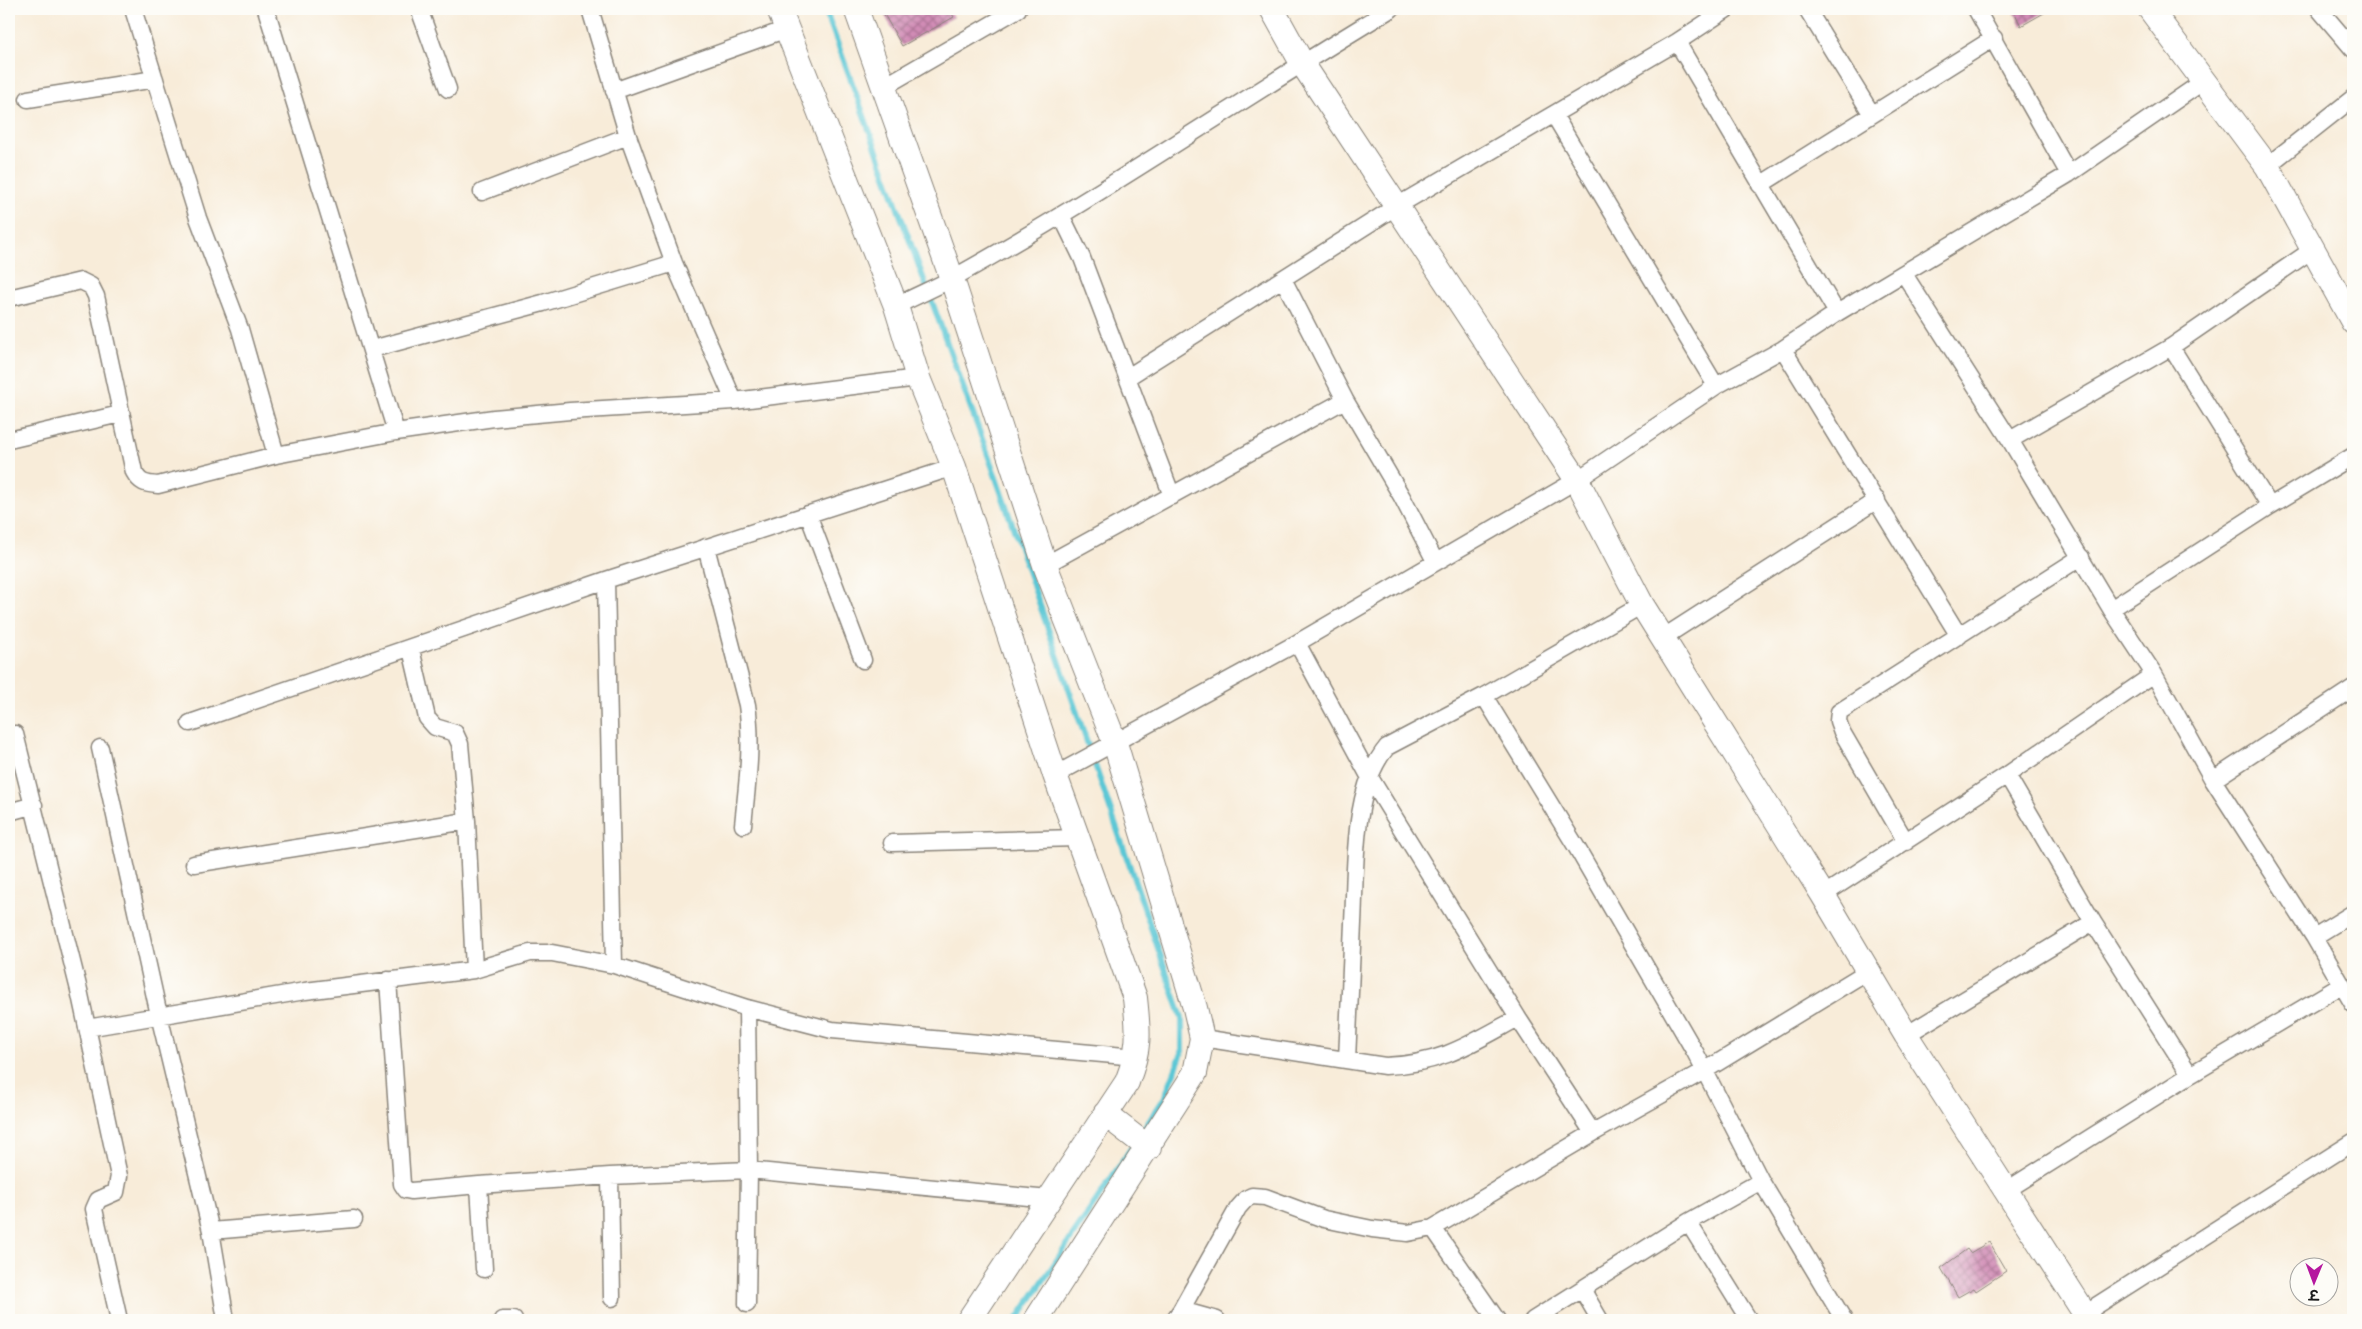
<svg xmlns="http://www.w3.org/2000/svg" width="2362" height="1329" font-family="'Comic Neue','Playpen Sans Deva',sans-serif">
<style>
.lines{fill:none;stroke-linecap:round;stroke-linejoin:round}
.stream{stroke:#5cc7d5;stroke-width:6}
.building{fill:url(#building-cross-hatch)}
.street-casing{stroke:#8a847a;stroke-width:19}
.secondary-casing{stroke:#8a847a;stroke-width:26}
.street{stroke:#fff;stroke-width:16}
.secondary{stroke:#fff;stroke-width:24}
</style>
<defs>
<pattern id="building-cross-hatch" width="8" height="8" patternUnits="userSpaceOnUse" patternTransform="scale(1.25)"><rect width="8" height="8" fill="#d18cb6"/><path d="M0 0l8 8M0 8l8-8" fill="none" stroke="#a97293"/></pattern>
</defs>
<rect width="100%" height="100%" fill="#fdfcf7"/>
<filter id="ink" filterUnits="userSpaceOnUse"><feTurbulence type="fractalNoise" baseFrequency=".02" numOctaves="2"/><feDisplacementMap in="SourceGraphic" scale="10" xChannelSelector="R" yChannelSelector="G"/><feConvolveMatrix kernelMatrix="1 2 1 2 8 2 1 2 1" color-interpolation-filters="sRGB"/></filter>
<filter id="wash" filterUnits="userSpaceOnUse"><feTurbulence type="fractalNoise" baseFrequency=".0096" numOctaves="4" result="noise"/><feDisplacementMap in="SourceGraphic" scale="20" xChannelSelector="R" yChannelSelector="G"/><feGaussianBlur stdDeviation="1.12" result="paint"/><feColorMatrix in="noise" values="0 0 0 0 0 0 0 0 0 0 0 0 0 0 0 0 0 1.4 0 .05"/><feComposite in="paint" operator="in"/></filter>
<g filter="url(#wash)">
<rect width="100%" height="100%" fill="#f8ecd9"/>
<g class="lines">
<path class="stream" d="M825,9L992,466L1182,1018V1053L1164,1099L1140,1135
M1017,1320L1134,1144"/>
</g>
<g id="blocks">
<path class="building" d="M881,9H949L954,17L902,46Z
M2013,9H2051L2021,26Z
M1989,1242L2006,1271L1976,1291L1974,1288L1958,1297L1941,1268L1967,1249L1970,1253Z"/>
</g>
</g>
<g filter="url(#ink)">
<use href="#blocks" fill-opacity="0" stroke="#8a847a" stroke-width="1"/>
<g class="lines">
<defs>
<path id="street" d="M133,9L198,218L240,329L276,455
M266,9L396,432
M419,9L448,89
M590,9L628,136L674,263L734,401
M1807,9L1871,113
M1976,9L2069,174
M2319,9L2353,49
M1677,42L1837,313
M885,86L1018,9
M614,91L787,29
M28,99L155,79
M1554,115L1716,386
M2267,166L2353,98
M1760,185L1994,38
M482,192L628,136
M1061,215L1082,258L1172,496
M1904,274L2010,440L2111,609L2154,674L2213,780L2314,937L2353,1004
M1283,279L1345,400L1402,497L1435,561
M9,298L81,281L91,286L96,296L134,472C140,483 145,484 158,485L276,455L396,432L494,418L570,411L734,401L918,378
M896,306C915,296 935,288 953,278C1103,195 1244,97 1391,9
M2171,347L2270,506
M372,349L543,303L674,263
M1783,349L1959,636
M1128,377L1397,206L1677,42L1727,9
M9,440L120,414
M2010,440L2171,347L2312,250
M808,514L863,660
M706,547L747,705C753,745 747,785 743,825
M1045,565L1345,400
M606,580L614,965
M2111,609L2270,506L2353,456
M1664,637L1877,500
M1297,643L1369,776L1518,1018L1593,1133
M411,649L427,718L435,727L455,733L460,744L467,821L474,970
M1484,696L1577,848L1695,1052L1761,1181L1844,1320
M190,723L606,580L954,467
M15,734L79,990L119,1176L116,1192L98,1200L94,1209L119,1320
M100,748L159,1015L211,1231L226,1320
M1055,775L1297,643L1577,480L1716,386L1783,349L1837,313L2069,174L2204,81
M2007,775L2093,922L2190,1075
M2213,780L2353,688
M9,812L34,805
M1906,842L1842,732L1838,721L1839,712L2081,557
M892,843L1078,838
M194,864L467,821
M1823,895L2007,775L2154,674
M2314,937L2353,913
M388,980L402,1184L406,1190L411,1191L479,1185
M87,1028L305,991L474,970L530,953H552L614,965L747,1008L832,1030L1136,1057
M1906,1035L2093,922
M1202,1038L1385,1066C1442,1064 1470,1044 1518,1018
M1347,1060C1349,1015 1351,969 1353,923C1356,870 1351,790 1387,747L1484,696L1642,605
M610,1176L612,1298
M2007,1190L2190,1075L2342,985
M1688,1222L1749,1320
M1433,1228L1497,1320
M211,1231L354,1219
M484,1269L479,1185L610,1176L749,1170L1049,1199
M1583,1291L1600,1320
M747,1304L749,1170L747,1008
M1181,1310L1238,1208L1246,1199L1252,1196L1265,1197L1324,1219L1372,1229L1408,1233L1433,1228L1593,1133L1704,1071L1868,971
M2085,1313L2353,1142
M502,1320H514
M1174,1320L1181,1310L1217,1320
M1533,1320L1688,1222L1761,1181"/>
<path id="secondary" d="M779,9L896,306L918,378L954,467L1055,775L1135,998C1139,1034 1140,1048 1127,1082L969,1320
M856,9L952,279L1045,565L1115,743L1195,1008L1202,1038L1195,1073L1036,1320
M1272,9L1302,63L1577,480L1642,605L1823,895L1906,1035L2089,1320
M2150,9L2267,166L2353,322
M1105,1114L1149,1148"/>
</defs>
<use href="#street" class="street-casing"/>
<use href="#secondary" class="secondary-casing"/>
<use href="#street" class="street"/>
<use href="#secondary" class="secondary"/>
</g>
</g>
<rect width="2362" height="1329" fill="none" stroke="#fdfcf7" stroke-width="30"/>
<g transform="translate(2314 1282) rotate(181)"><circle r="24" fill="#fdfcf7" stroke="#a3a29f"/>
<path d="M0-4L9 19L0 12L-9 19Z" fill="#b5179e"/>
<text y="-8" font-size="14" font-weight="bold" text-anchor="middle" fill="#1c1c1c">उ</text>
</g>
</svg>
